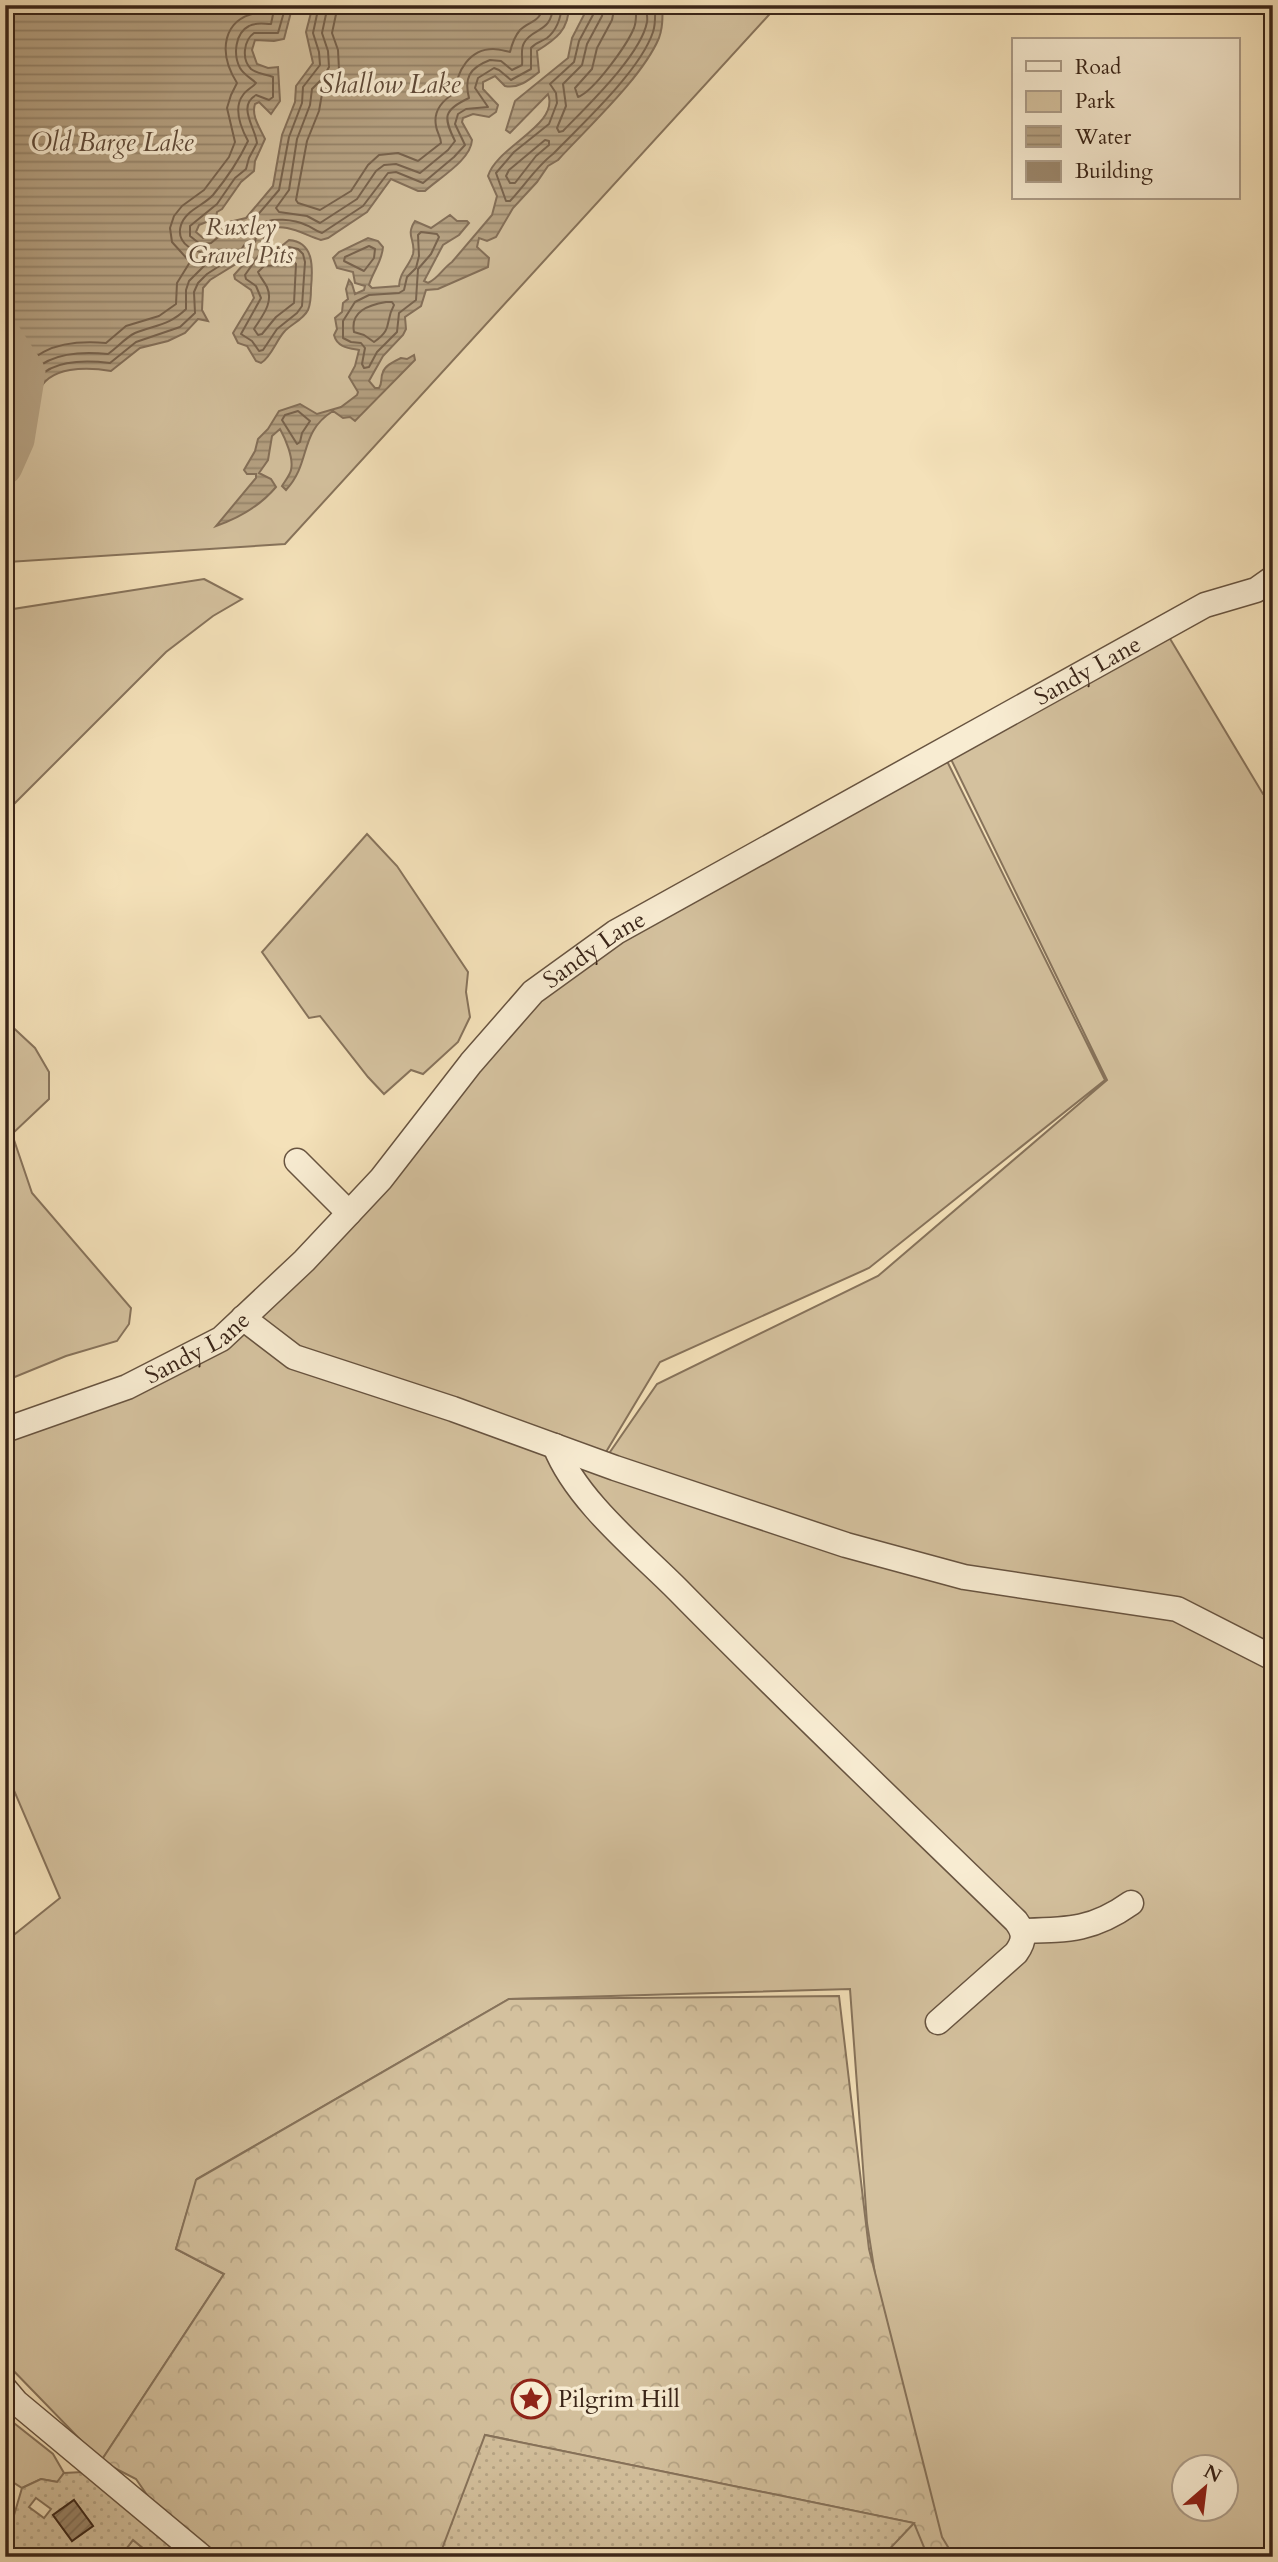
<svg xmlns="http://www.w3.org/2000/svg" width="1278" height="2562" font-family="Cardo,serif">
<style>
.green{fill:#d4c19e;stroke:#87735b;stroke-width:2;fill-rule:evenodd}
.forest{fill:url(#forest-crowns);stroke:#87735b;stroke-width:2}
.garden{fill:url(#garden-dots);stroke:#87735b;stroke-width:2;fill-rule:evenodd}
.water{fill:url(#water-rules);stroke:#846f58;stroke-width:2}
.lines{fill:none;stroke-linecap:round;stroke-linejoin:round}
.shore{stroke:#78634d;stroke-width:2}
.river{stroke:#b5a182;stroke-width:35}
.building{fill:url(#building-hatch);stroke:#3a2518;stroke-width:2}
.minor-casing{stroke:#685440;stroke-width:27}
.minor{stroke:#f8ecd2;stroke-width:24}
.labels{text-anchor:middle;stroke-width:7;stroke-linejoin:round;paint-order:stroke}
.park-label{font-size:24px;font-style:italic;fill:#604c3a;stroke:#f8ecd2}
.street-label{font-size:24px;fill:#3a2518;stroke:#f8ecd2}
.poi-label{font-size:24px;fill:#3a2518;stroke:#f8ecd2;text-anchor:start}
.water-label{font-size:26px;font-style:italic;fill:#5f4a38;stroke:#f8ecd2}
</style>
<defs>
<pattern id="forest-crowns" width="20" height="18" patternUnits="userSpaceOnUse" patternTransform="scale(1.75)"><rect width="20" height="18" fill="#d4c19e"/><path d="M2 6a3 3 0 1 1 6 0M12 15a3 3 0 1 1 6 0" fill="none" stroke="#b7a687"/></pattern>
<pattern id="garden-dots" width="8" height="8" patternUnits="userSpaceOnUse" patternTransform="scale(1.75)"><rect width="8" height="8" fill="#d4c19e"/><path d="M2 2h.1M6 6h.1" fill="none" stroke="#b7a687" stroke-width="1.8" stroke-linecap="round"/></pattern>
<pattern id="water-rules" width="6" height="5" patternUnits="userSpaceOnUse" patternTransform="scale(1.75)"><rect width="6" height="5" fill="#b5a182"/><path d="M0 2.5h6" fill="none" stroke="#948369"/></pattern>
<pattern id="building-hatch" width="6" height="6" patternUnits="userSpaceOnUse" patternTransform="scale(1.75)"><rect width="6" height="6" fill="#9b876c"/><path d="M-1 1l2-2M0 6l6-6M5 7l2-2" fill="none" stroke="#7f6e58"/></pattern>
</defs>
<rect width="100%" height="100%" fill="#f4e1b9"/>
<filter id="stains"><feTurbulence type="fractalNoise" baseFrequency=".00286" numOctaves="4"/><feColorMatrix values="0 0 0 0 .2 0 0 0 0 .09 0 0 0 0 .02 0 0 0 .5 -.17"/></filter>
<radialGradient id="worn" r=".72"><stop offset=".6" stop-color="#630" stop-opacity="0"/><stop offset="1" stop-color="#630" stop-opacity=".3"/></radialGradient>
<path class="green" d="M5,5H778L285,544L8,562L5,559Z
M204,579L242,599L213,616L166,652L5,813V615L7,610Z
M1169,637L1263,794L1273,792V2557H881L914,2523L867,2223L850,1989L509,1999L197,2179L176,2249L224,2274L101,2461L5,2362V1942L60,1898L10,1781L5,1777V1431L246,1325L601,1465L657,1384L878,1276L1107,1080L948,753ZM1184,2468H1226V2510H1184Z
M943,753L1105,1080L869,1268L660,1362L606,1452L297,1354L251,1316L535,993Z
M367,834L397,866L468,972L466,992L470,1017L458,1042L423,1074L411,1070L384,1094L368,1077L320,1016L309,1018L262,952Z
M5,1020L35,1048L49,1072V1099L12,1134L32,1193L131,1308L129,1324L117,1341L66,1356L5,1381Z
M5,2416L53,2454L64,2473L58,2482L41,2479L22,2488L5,2477Z
M133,2540L154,2557H120Z"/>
<path class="forest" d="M839,1996L869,2249L942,2537L954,2557H928L914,2523L485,2435L454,2557H212L156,2508L136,2479L101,2461L224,2274L176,2249L196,2180L509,1999Z"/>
<path class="garden" d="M485,2435L914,2523L882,2557H439Z
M83,2472L186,2557H154L133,2540L120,2557H5V2546L22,2488L41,2479L57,2482L64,2473ZM36,2498L51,2509L44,2518L29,2507ZM74,2500L93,2526L72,2541L53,2515Z"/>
<path class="water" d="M5,5H288L291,12L284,39L274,41L255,40L252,50L257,64L268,68L278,67L280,101L271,114L259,102L255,104C251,116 260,128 265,139L255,161L254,171L241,182L222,209L217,212L216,218L199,225L196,232L203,238L225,223L246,218L273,186L282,135L295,102L296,86L313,63L306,32L313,5H569C569,30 556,39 537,51L539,72C529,80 518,89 505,86L495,76L483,82V89L498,105L496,112L489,117L473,114L463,118L462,122L472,140C471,160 439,178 425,191H418L391,179L367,212L328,238L321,240C302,234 286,222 265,230L263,244L267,250L278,249L289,240C314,242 313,267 311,288C311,294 311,303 308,310C303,320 291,324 284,332C276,341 271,357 261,363L256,361L247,346L238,343L233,333L254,298L251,290L235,279L234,275L251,256V248L244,259L210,280L203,288L202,310L208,321L198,319L185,333L168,341L140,348L111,371C89,367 48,365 38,393C32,408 31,425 25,440L5,429Z
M589,5H662C663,16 663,27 659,38C642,78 588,127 558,160L548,166L537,182L513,208L496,237L487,241L479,238L477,247L489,258L488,267L438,289L426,290L421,306L405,317L406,329L403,335L383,356L369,381L375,388H379C383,382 380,378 383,372C385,365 395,361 401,358L407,359L414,355L415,360L355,421L350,417L343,418L333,411C298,433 312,462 286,490L282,486C285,481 290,475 291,470C294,458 285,438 280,429L272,436L268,460L259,473L271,479L276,487C260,506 239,518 216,526L256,478V474H247L244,470L255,451L258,439L268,429L279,411L300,404L317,414L341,407L357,395L358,392L349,377L355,366L359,350C348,348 337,347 334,335L337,329L335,318L342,312L343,303L348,299L346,289L349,280L352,284L355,294L364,290L365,286L355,283L353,272L337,268L333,258L339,252L368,238L378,241L383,247C382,262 373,271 369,285L372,288L399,286C400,271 409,267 413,254C416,240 405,236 415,221L431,228L450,215L457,221H467L469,223L459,235L443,245L424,281L428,283C439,278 442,269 452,262L492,215L497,196L488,176C497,146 560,125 548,94L510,133L506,130L515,101L568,58L572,38Z"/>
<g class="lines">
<path class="shore" d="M283,5L284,12L278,33H254C244,40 241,59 251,69C257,74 266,74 273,77V97L269,100L256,95C237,106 255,127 257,143L249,158L246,169L235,178L217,204L190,226V236L200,244L211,243L227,230L250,224L279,190L289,137L302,103L303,87L320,65L319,52L313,33L319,5
M328,5L322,33L328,51L329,67L323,78L312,89L310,105L297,139L289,190L276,208L279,212L307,216L320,223L357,199L376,171L384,165L396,164L420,173L448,150L455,141C443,117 443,110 469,98C464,78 469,68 490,60L501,61L512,70L522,65C523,58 520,50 524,43C532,27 552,34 553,5
M338,5L332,33L338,50L339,70L333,82L322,94L319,111L307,141L296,200L298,203L320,210L351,191L368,165L379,155L398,153L418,161L441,143C441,137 437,133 436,126C433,110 443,100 456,92C456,71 470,49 493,49C499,49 505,51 510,52C512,44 514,37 520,30C530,21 542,21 543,5
M595,5L594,13L579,41L574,62L550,84L556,93L557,103L549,124L514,152L496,173L506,201H510C525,185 537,166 553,154C582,124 640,71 653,32C656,23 655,15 655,5
M604,5L602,16L587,44L582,65L563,84L566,106L557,128L559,132L563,131C586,107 641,55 647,22C648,17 646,11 646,5
M615,5L612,20L597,48L592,69L575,88L578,97C594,91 627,45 634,28C637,20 636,13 636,5
M545,140L549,141V145L536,156L515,183H510L506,176L509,170Z
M421,232L437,234L439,237L431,254L418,269L416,300L399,313L397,332L377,352L369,367L364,368L362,364L365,348L361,343L351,342L343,338V321L355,302L369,295L399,293L404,290L407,277L416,268L419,256L418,235Z
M369,246L375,249L374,258L364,271L344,261L345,257Z
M289,247L298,249L303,254L305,262L302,306L297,313L277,329L263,350L259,351L252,341L241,334L261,298L256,286L246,279L245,275L259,255L280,256Z
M291,259L296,264L294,303L276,317L262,334L258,335L254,329C262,316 274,303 267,287C264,281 260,277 258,272L264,266L281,265Z
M386,302H392L394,305C384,323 394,328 374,342L364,335L354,332C350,311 369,305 386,302Z
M5,404L9,402C21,351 57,339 106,343L126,326L159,316L176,304L177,283L190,262L172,242L170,228L174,216L182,206L204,190L229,157L235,142L227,108L231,95L237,83C218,53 221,17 262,12L264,5
M298,411L310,421L302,433L300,442L297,444L282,420L285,415Z
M5,415H17C20,404 20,392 25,383C41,352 79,351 108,354C118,347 125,338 135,333C155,325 170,325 186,309V290L189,281L214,256L211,253C196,254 175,244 181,225C186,210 203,206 213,195C227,178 239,160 248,141C241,128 233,108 243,95C246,90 253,87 256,83C251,78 244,75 240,68C233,55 235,33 249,26C256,22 264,24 271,24L275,5
M5,423L19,428L23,427C27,415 27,401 32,389C43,359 85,360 110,363L136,342L180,327L195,313L194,292L198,283L207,274L238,254L245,244L255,242C256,237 256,230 260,225C270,216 296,220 306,225C312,227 315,231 322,233L363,206L388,173L396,172L423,183L454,157L465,145L455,124L458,114L466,109L488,107L475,88L478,78L494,68L499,70L511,80L531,69V48C536,42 541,42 547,38C557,30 561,17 562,5"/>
<path class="river" d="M5,337L28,372L17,440L5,467"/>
</g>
<path class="building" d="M74,2500L93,2526L72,2541L53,2515Z"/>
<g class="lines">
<defs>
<g id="minor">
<path d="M297,1161L349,1213"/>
<path d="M243,1318L294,1357L453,1409L615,1468L846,1545L964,1577L1177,1609L1273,1658"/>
<path id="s1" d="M5,1430L127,1387L221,1339L304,1261L381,1179L471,1063L533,992L616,932L1205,605L1256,590L1273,578"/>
<path d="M555,1446C576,1500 637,1549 678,1590C789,1703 903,1811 1016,1921C1025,1933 1025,1940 1016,1953L938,2022"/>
<path d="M1023,1931C1069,1930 1093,1930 1131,1903"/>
<path d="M5,2389L16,2402L202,2557"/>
</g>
</defs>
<use href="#minor" class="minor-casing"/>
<use href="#minor" class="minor"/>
</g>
<defs>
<symbol id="sight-ring" viewBox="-11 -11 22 22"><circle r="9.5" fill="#f8ecd2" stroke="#8f2418" stroke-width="1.5"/><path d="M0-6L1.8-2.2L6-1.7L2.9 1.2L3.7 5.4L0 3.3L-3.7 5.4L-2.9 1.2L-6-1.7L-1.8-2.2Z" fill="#8f2418"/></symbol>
</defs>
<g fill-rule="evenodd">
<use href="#sight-ring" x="509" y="2377" width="44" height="44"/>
</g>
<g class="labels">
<g class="park-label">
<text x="241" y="235">Ruxley<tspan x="241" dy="28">Gravel Pits</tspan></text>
</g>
<g class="street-label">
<text dy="8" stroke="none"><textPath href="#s1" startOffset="1344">Sandy Lane</textPath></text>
<text dy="8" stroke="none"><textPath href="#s1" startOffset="777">Sandy Lane</textPath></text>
<text dy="8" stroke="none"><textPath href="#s1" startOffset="210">Sandy Lane</textPath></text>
</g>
<g class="poi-label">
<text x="558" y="2407">Pilgrim Hill</text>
</g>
<g class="water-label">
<text x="390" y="93">Shallow Lake</text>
<text x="112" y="151">Old Barge Lake</text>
</g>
</g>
<rect width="1278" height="2562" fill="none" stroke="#f4e1b9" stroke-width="28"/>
<rect x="7" y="7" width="1264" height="2548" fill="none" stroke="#3a2518" stroke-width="3.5"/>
<rect x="14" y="14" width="1250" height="2534" fill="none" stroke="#3a2518" stroke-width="2"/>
<rect x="1012" y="38" width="228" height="161" fill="#f8ecd2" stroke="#ac9c88" stroke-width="2"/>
<rect x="1026" y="61" width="35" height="10" fill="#f8ecd2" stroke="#ac9c88" stroke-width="2"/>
<text x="1075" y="74" font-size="21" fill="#3a2518">Road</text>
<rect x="1026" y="91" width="35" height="21" fill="#d4c19e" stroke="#ac9c88" stroke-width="2"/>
<text x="1075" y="108" font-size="21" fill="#3a2518">Park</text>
<rect x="1026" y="126" width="35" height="21" fill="url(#water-rules)" stroke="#ac9c88" stroke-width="2"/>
<text x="1075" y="144" font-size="21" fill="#3a2518">Water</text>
<rect x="1026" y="161" width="35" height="21" fill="#9b876c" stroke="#ac9c88" stroke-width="2"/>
<text x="1075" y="178" font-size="21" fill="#3a2518">Building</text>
<g transform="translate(1205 2488) rotate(28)"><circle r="33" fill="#f8ecd2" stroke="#ac9c88" stroke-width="2"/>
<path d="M0-5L12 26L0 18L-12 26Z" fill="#8f2418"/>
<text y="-10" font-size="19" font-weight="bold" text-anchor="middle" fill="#3a2518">N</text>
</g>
<rect width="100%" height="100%" filter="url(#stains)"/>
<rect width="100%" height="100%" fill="url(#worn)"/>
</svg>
